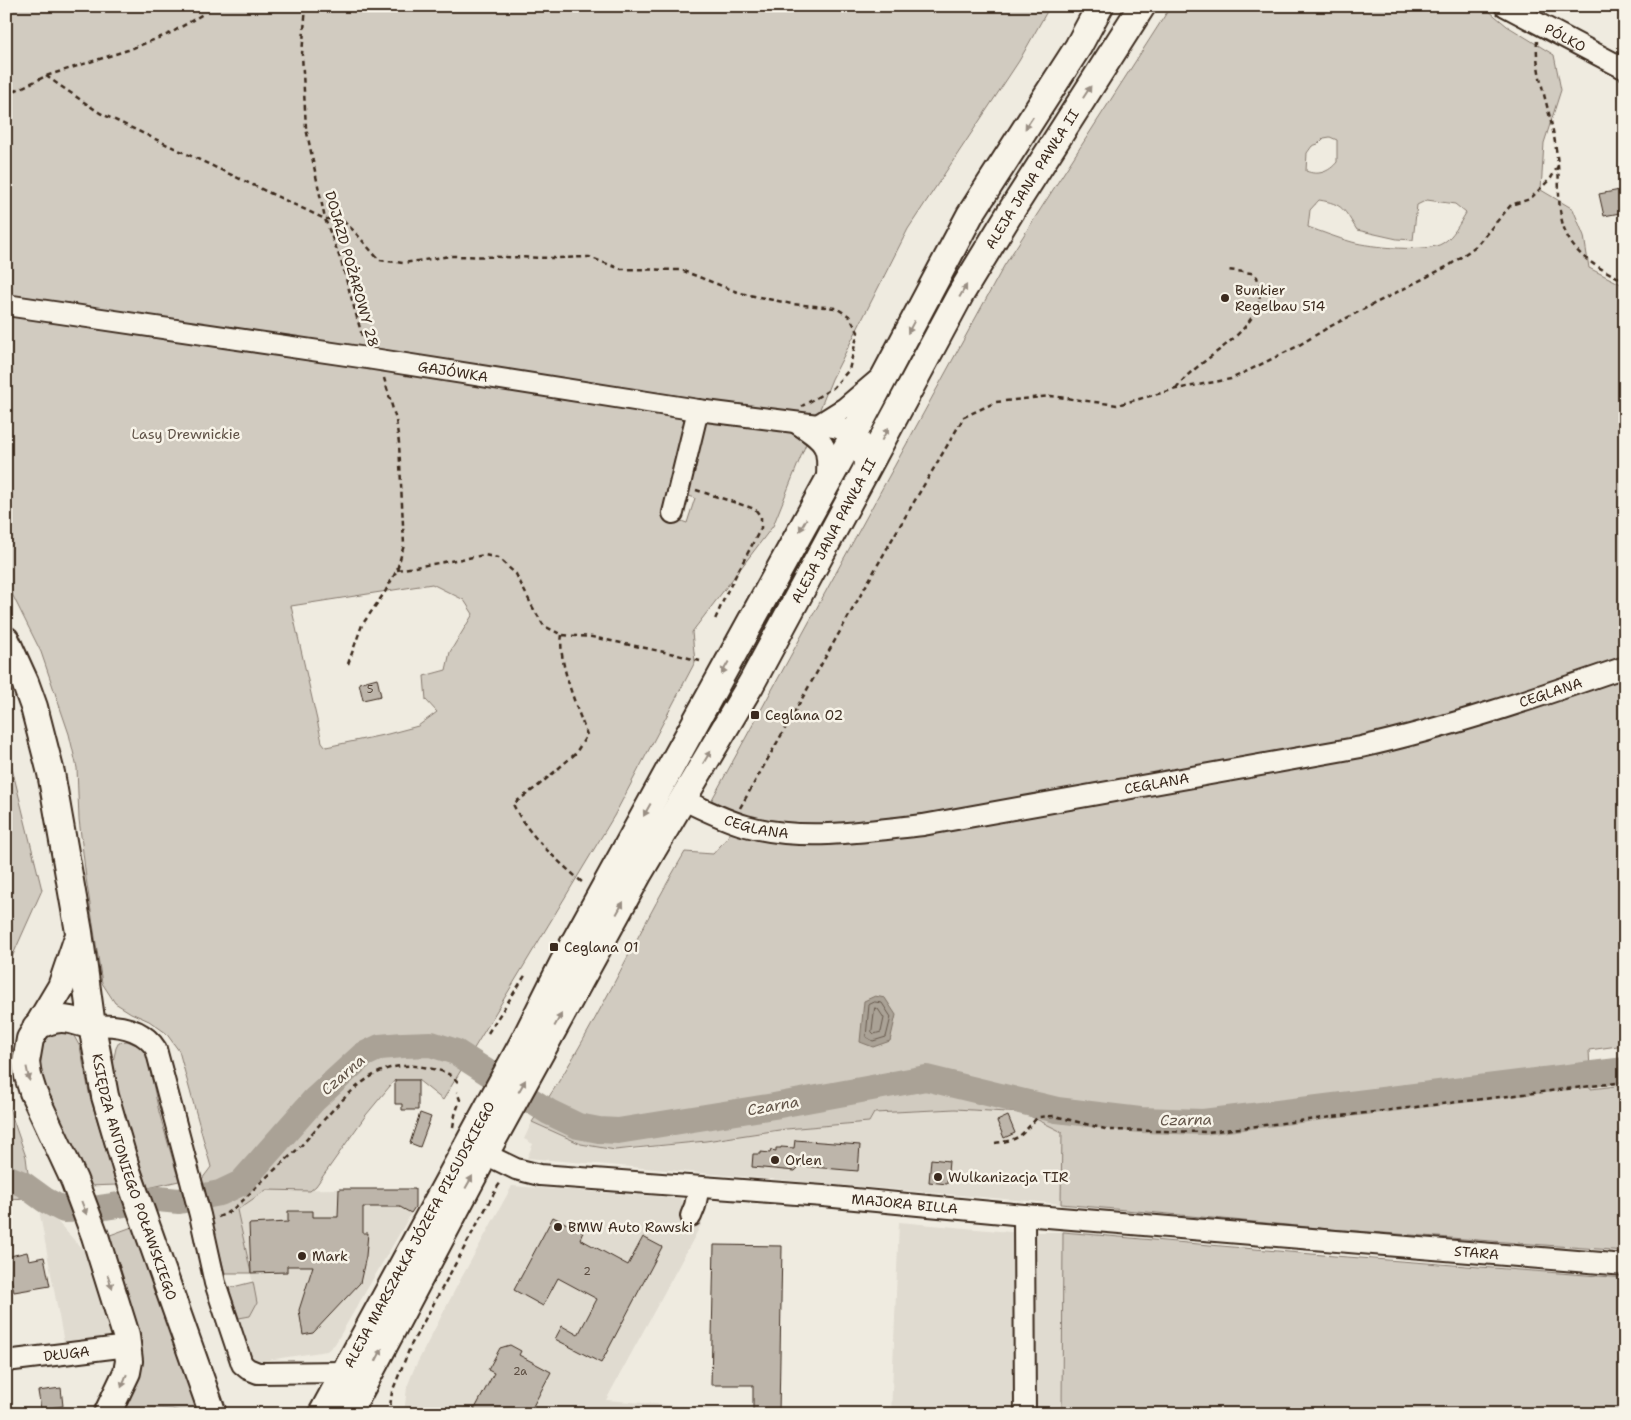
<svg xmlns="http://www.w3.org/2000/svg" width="1631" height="1420" font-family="'Shantell Sans',sans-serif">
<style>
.built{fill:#e0dbd0}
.green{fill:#d1cbc0;stroke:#867a6f;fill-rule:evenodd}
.water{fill:#aaa296;stroke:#7e7266}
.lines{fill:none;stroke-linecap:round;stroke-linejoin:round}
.shore{stroke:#675a4e;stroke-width:1}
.river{stroke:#aaa296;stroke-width:26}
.building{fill:#bdb5aa;stroke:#3b2a1e}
.minor-casing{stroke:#3b2a1e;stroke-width:24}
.major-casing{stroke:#3b2a1e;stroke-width:30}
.path{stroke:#3b2a1e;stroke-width:2.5;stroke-dasharray:5 4;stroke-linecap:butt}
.minor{stroke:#f7f3e8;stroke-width:20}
.major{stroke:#f7f3e8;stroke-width:26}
.oneway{fill:#998e83}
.poi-dot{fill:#3b2a1e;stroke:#f7f3e8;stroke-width:2}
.labels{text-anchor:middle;stroke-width:5;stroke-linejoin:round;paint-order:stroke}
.number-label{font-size:11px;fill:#5c4d41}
.street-label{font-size:14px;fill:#3b2a1e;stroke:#f7f3e8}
.poi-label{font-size:14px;fill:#3b2a1e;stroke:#f7f3e8;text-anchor:start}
.park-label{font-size:14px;fill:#605246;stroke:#f7f3e8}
.water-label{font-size:15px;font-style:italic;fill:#625448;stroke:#f7f3e8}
</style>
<rect width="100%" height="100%" fill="#efebe0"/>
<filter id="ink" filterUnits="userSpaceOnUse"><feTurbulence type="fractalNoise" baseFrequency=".02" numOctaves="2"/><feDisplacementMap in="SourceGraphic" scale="10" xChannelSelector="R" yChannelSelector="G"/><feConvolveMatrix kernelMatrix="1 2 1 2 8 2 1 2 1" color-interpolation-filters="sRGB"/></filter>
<g filter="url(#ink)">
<path class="built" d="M955,1109L1024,1113L1062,1132L1061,1204L527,1158L533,1144L524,1139L532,1122L581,1144L615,1150H634L786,1129L869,1122L873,1113Z
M512,1186L679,1198L685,1205L683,1211L702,1223L606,1400L775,1414H404L407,1387L414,1369L457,1286Z
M339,1189H415V1207L335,1344L327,1351L255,1362L250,1359L239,1318L250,1316L257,1303L237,1210L266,1190Z
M37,1199L92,1260L116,1337L64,1343Z
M899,1222L1010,1232H1063L1062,1414H891Z"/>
<path class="green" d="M6,6H1050L1019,61L908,229L832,379L773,526L692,632L695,662L614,816L443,1100L418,1080H395L366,1115L316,1186L310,1191L266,1190L237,1210L251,1273H225L209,1214L202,1179L211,1167L179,1051L166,1033L149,1021L131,1013L115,1003L102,983L86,878L79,819L77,768L69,734L41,652L6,582ZM669,489L695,498L687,523L661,514ZM432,584L464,600L473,614L450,652L446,670L424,676L426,700L437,712L418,726L388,734L326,747L322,742L291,606Z
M1171,6H1483L1507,26L1554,55L1561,90L1544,143L1541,190L1573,209L1584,236L1589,268L1625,286V1045L1589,1050L1591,1089L1625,1085V1251L1330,1229L1061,1204L1062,1132L1024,1113L955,1109L874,1113L869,1122L786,1129L706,1141L615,1150L581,1144L532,1122C592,1037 632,941 685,852L713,854L728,837L734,815L710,803L1004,266ZM1330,137L1337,140V162C1329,172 1318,176 1306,171L1307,153L1312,146L1318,144L1324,138ZM1319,200C1344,204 1344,210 1357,230L1397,239L1413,240L1417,205L1427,200L1455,204L1466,213C1459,224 1454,236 1443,243C1429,253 1369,247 1352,242C1337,238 1322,232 1308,227L1310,210Z
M6,744L42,890L8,966L6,973Z
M67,1030L74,1036L80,1047L90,1097L117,1185L87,1186L36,1069L42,1035Z
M127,1041L141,1047L147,1056L159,1112L179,1181L148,1188L121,1105L115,1077L113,1062L116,1048L119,1042Z
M6,1099L26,1157L31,1198L6,1199Z
M132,1227L203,1414H189L172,1409L152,1408L135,1414H114L124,1398L102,1238Z
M1063,1232L1334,1256L1625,1278V1414H1062Z
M253,1282L257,1303L250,1316L239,1318L229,1288Z"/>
<path class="water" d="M875,996L885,998L896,1015L890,1041L873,1047L860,1042L864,1001Z
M6,1171L36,1187L54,1202L71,1207L74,1215C56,1218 24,1189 6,1181Z"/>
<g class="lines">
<path class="shore" d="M875,1002L882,1003L891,1017L886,1037L873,1041L866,1037L869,1005Z
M875,1008L878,1009L884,1018L881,1032L874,1034L872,1032Z"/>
<path class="river" d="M6,1177L23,1184L45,1200L64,1210L92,1209L158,1199L179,1201L220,1193L241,1183L314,1100L363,1055L380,1047L403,1045L431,1044L456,1052L549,1112L578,1126L599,1130L618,1131L774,1106L926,1078L1057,1110L1140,1120L1203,1122L1625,1070"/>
</g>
<path class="building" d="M1620,190L1621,197L1625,196V212L1604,216L1599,194Z
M377,678L381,696L363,700L359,683Z
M395,1080H418V1110H402V1104H395Z
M420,1113L431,1117L420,1147L410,1143Z
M1008,1116L1015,1133L1004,1138L997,1121Z
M795,1140L860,1145L858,1171L800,1166L795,1171L752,1167L753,1154H761V1152L770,1153L771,1150L776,1151V1148H781V1147L794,1148Z
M931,1159L949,1161L947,1184L929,1182Z
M339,1189H415V1207L411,1213L400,1207H363V1233H368L366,1256L360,1283L313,1333L303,1335L299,1310L313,1266H287V1272L251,1273L249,1224L288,1222V1211H313V1217H338Z
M553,1217L583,1232L580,1239L628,1265L643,1237L662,1247L601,1363L555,1339L562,1326L578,1335L597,1299L558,1278L543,1306L514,1290Z
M714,1245L782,1246L779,1414H753V1385H711Z
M27,1252L29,1260L44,1257L50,1286L14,1292L6,1257Z
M510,1345L521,1351L519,1355L551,1372L529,1414H472L494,1373L488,1370L500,1348Z
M61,1388L63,1406L41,1409L38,1391Z"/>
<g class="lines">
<defs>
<g id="minor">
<path id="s1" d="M1505,6L1625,69"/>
<path id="s2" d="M6,305L367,358L698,410L834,427C840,429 848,430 854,434C866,441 865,465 862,477"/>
<path d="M798,424C828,444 828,446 827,481"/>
<path d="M818,425L845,408L878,380"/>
<path d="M673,513L698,410"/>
<path id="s3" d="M682,799C703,809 724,820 746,826C804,842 865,831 923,825L1361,747C1451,727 1538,697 1625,667"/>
<path d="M92,1026C116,1024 142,1027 156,1049L200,1215L215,1283L242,1364L248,1369L258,1373L345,1372"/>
<path id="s4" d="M485,1154L516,1169L540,1175L823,1196L1024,1215L1625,1265"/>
<path d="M1024,1215L1025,1414"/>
<path d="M691,1216L695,1206L699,1187"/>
<path id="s5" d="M6,1361L128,1346"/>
</g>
<g id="major">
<path id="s6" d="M6,640L25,682L34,707L51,773L79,932L92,1026L105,1096L127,1171L213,1414"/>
<path d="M77,940L61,987L30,1039L26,1062L28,1076L33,1092L74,1180L95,1236L126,1335L129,1361L127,1372L107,1414"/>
<path d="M36,1027C60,1014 68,1019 92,1026"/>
<path id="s7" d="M322,1414L524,1041L563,963L854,434L970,215L1078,47L1100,6"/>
<path id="s8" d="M348,1414L485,1154L639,873L751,684L960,295L1013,208L1142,6"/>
</g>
</defs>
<use href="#minor" class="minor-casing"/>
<use href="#major" class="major-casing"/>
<path class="path" d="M306,6L302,54L306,128L325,219L341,261L363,339
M1537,41C1535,72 1547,101 1553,131C1555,142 1557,154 1558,166C1560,191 1556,218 1570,241C1583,262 1604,270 1625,281
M46,76L100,113L325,219H341L354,231L379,260L403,263L451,256L556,258L589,257L621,269L681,270L740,293L792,304L836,308L849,316L858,332L849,370L833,388L802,406
M6,95L46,76L128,50L171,33L203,14
M1176,389C1180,384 1184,378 1189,374C1213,352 1259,329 1260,292C1260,287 1258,281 1257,277L1251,273L1228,270
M696,490L755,509L761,517V528L727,592L714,622
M397,570L485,555L498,558L516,574L533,608L544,626L562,635L592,637L674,654L700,661
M562,635C557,661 578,710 587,735L575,754L538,786L513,804C528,836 557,860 583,883
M348,664L362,625L385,592L397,570L404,545L399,443L396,420L384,378
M740,808L898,529L964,417L996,402L1051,396L1117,405L1176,389L1231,379L1296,347L1329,327L1450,265L1476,246L1511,205L1530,199L1551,178L1558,166
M488,1033L526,974
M453,1127L455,1115L460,1100L457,1092
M995,1143C1022,1140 1020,1135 1038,1117L1055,1116L1109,1130L1207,1132L1625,1082
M218,1217C235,1211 247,1196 259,1184C272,1172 286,1160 299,1148C322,1123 356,1077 390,1068C402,1065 416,1065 428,1068C442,1071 451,1072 460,1085
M389,1414L392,1392L411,1345L498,1186L502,1181"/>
<use href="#minor" class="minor"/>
<use href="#major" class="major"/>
</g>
<defs><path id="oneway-solid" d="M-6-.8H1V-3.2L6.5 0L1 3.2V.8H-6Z" transform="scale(1.25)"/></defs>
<g class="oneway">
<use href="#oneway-solid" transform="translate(1087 92) rotate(-57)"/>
<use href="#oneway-solid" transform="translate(1029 123) rotate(123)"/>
<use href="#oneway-solid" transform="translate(963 291) rotate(-60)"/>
<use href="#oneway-solid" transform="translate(911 327) rotate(118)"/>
<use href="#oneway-solid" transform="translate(885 434) rotate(-62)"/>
<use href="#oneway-solid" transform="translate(803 525) rotate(119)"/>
<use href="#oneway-solid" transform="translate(725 668) rotate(119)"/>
<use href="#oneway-solid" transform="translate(707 757) rotate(-59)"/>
<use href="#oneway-solid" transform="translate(647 810) rotate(119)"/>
<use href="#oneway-solid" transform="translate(620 908) rotate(-61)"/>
<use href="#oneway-solid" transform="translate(558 1020) rotate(-61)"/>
<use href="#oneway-solid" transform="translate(28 1074) rotate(78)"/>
<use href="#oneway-solid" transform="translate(522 1086) rotate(-61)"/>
<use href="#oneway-solid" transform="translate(469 1182) rotate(-61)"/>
<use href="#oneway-solid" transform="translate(84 1208) rotate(69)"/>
<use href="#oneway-solid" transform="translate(110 1282) rotate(72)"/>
<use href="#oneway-solid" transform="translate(379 1355) rotate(-63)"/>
<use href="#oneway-solid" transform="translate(124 1381) rotate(112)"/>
</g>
</g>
<g class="poi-dot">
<circle cx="1225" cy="298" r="5"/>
<rect x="750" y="710" width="10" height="10" rx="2.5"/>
<rect x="549" y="942" width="10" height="10" rx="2.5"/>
<circle cx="775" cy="1160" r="5"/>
<circle cx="938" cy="1177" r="5"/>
<circle cx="558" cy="1227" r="5"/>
<circle cx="302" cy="1256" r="5"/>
</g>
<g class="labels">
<g class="number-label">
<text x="370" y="693">5</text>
<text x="587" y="1275">2</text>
<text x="520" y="1375">2a</text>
</g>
<g class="street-label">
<text dy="5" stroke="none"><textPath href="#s1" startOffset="68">PÓLKO</textPath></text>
<text dy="5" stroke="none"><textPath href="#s8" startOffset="1412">ALEJA JANA PAWŁA II</textPath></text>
<text transform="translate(352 269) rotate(74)" y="5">DOJAZD POŻAROWY 28</text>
<text dy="5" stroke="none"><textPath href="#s2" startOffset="452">GAJÓWKA</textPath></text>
<text dy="5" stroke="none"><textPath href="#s8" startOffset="1008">ALEJA JANA PAWŁA II</textPath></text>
<text dy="5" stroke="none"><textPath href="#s3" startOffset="890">CEGLANA</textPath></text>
<text dy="5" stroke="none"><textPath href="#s3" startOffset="485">CEGLANA</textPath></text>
<text dy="5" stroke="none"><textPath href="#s3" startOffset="80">CEGLANA</textPath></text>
<text dy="5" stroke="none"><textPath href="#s6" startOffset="554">KSIĘDZA ANTONIEGO POŁAWSKIEGO</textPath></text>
<text dy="5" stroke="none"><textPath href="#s4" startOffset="425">MAJORA BILLA</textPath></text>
<text dy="5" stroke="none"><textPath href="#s7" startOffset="204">ALEJA MARSZAŁKA JÓZEFA PIŁSUDSKIEGO</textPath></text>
<text dy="5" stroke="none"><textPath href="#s4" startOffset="999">STARA</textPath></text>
<text dy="5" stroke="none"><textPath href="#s5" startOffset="61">DŁUGA</textPath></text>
</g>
<g class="poi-label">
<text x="1235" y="295">Bunkier<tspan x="1235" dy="16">Regelbau 514</tspan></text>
<text x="765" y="720">Ceglana 02</text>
<text x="564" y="952">Ceglana 01</text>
<text x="785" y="1165">Orlen</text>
<text x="948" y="1182">Wulkanizacja TIR</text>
<text x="568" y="1232">BMW Auto Rawski</text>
<text x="312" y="1261">Mark</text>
</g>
<g class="park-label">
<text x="186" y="439">Lasy Drewnickie</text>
</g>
<g class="water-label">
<text transform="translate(343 1075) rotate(-41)" y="5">Czarna</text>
<text transform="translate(773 1106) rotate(-10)" y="5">Czarna</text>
<text transform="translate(1186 1120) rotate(-1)" y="5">Czarna</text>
</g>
</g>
<rect width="1631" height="1420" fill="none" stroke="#f7f3e8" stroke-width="25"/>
<rect x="12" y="12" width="1606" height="1395" fill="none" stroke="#3b2a1e" stroke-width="2" filter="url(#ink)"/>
</svg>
